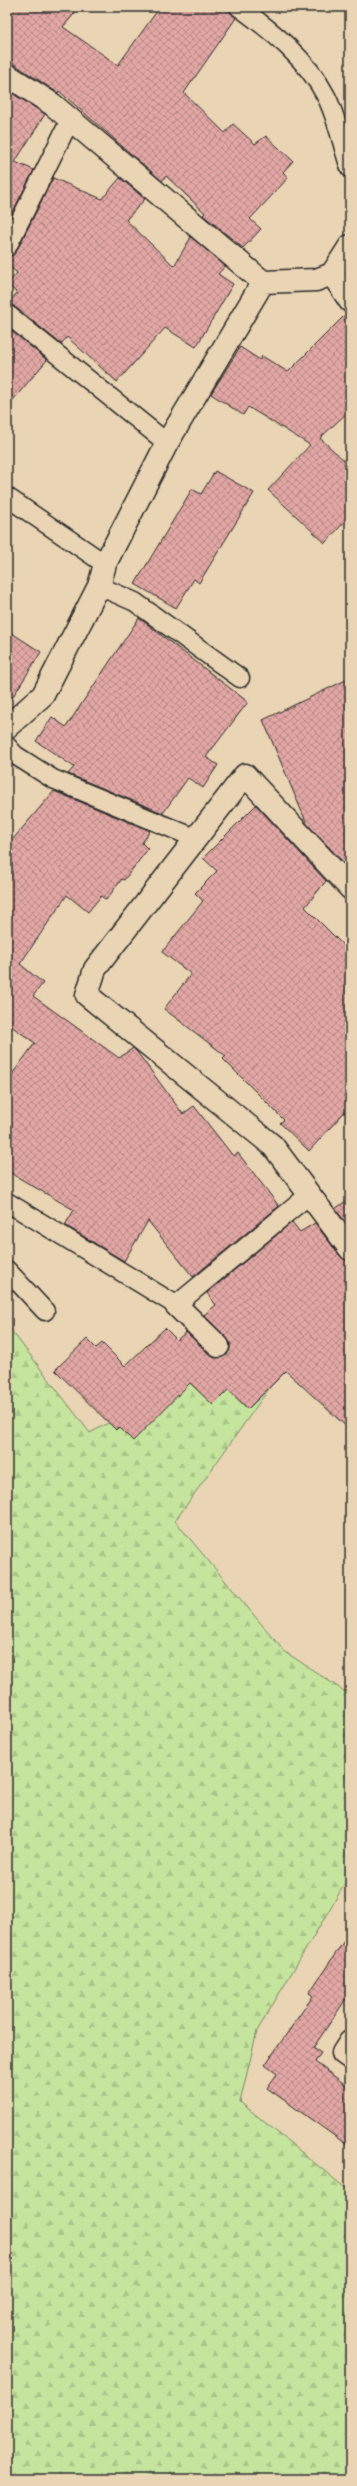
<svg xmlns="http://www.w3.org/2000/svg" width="357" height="2486" font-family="Kalam,sans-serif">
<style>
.forest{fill:url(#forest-firs);stroke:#788864}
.building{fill:url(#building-cross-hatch);stroke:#2b2b2b}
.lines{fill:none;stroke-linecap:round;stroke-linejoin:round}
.service-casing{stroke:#2b2b2b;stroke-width:21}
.minor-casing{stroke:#2b2b2b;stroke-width:25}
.service{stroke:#e9d4b3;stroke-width:18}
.minor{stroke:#e9d4b3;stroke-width:22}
</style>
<defs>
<pattern id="forest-firs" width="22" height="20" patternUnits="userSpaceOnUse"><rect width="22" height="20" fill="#c5e59e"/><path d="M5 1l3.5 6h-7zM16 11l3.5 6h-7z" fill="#a9c588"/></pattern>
<pattern id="building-cross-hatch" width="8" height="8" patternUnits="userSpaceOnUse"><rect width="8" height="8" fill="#e2a7a4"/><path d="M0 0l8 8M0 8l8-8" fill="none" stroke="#b78886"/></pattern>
</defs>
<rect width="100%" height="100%" fill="#e9d4b3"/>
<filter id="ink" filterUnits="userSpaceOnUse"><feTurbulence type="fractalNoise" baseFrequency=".025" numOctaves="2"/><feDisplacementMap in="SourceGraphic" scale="8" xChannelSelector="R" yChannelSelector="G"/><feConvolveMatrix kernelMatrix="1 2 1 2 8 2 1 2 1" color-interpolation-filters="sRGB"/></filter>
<g filter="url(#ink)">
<path class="forest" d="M7,1325L90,1433L244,1350L273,1383L175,1521L284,1651L350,1695V1875L257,2031L240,2102L350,2192V2467L338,2479H7Z"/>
<path class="building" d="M7,7H80L63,27L118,65L160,7H229L230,12L236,18L184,93L225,133L233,124L255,144L266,136L293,161L283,172L288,178L250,219L261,229L243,248L203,215L205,213L166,176L162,181L59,91L58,93L14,64L7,63Z
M7,90L45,114L15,162L34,170L7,223Z
M53,178L102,199L120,178L145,199L126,220L174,266L191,237L225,266L218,274L233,284L196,347L165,328L117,382L67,337L61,344L14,306L7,304L17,293L7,284L17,273L7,264V257L16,252Z
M347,313H350V410L320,438L350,466V516L325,543L268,490L310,445L248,407L243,415L211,394L240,347L260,360L262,356L288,372Z
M7,327L47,360L7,407Z
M215,471L254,493L199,583L194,579L176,608L135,584L192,489L201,494Z
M139,618L248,702L206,757L218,765L203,788L188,778L163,813L68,774L74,767L36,741L52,717L66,727Z
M7,630L41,652L7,706Z
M350,678V852L342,861L307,824L263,720Z
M54,791L150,831L142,843L148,849L124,880L122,879L106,900L101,896L88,912L67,895L20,964L43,983L33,996L119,1058L133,1048L137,1052L183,1114L194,1106L233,1156L238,1153L279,1206L193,1277L148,1221L124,1261L65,1225L74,1210L7,1171V1081L35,1043L11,1026L7,1030V846Z
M256,805L326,881L305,907L350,952V1106L309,1151L280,1123L284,1120L223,1059L226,1056L164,1009L191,974L162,952L203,901L195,893L217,871L203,858Z
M350,1198V1228L335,1209Z
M292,1222L300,1232L315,1223L340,1256L350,1261V1430L286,1371L248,1409L228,1390L213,1405L190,1383L133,1441L119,1427L116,1430L55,1370L87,1339L96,1348L102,1343L125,1366L165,1328L177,1340L186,1332L215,1358L227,1355L230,1349V1342L204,1315L216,1305L207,1293Z
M350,1932V1993L313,2048L321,2053L315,2062L350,2088V2147L267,2088L277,2074L265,2065L313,1996L309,1993Z"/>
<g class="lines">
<defs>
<path id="service" d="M239,7C272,31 307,59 326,96C337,117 342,145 350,168
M7,247L70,120
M7,314L167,443
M7,497L105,564
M99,586L135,602L240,678
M7,746L15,755L53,779L195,838
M7,1202L176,1305L310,1194
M7,1270L45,1311"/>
<path id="minor" d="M7,75L52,104L263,282L316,280L332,274L350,246
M332,274L350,301
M7,727L43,695L99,586L105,564L167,443L263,282
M350,888L245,775L95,969L87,995L273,1146L350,1249
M176,1305L218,1346
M350,2042L343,2053L350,2058"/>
</defs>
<use href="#service" class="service-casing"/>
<use href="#minor" class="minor-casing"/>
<use href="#service" class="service"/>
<use href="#minor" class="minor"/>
</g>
</g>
<rect width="357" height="2486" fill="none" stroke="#e9d4b3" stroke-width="24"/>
<rect x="12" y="12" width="333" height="2462" fill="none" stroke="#2b2b2b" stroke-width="1.5" filter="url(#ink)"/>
</svg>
